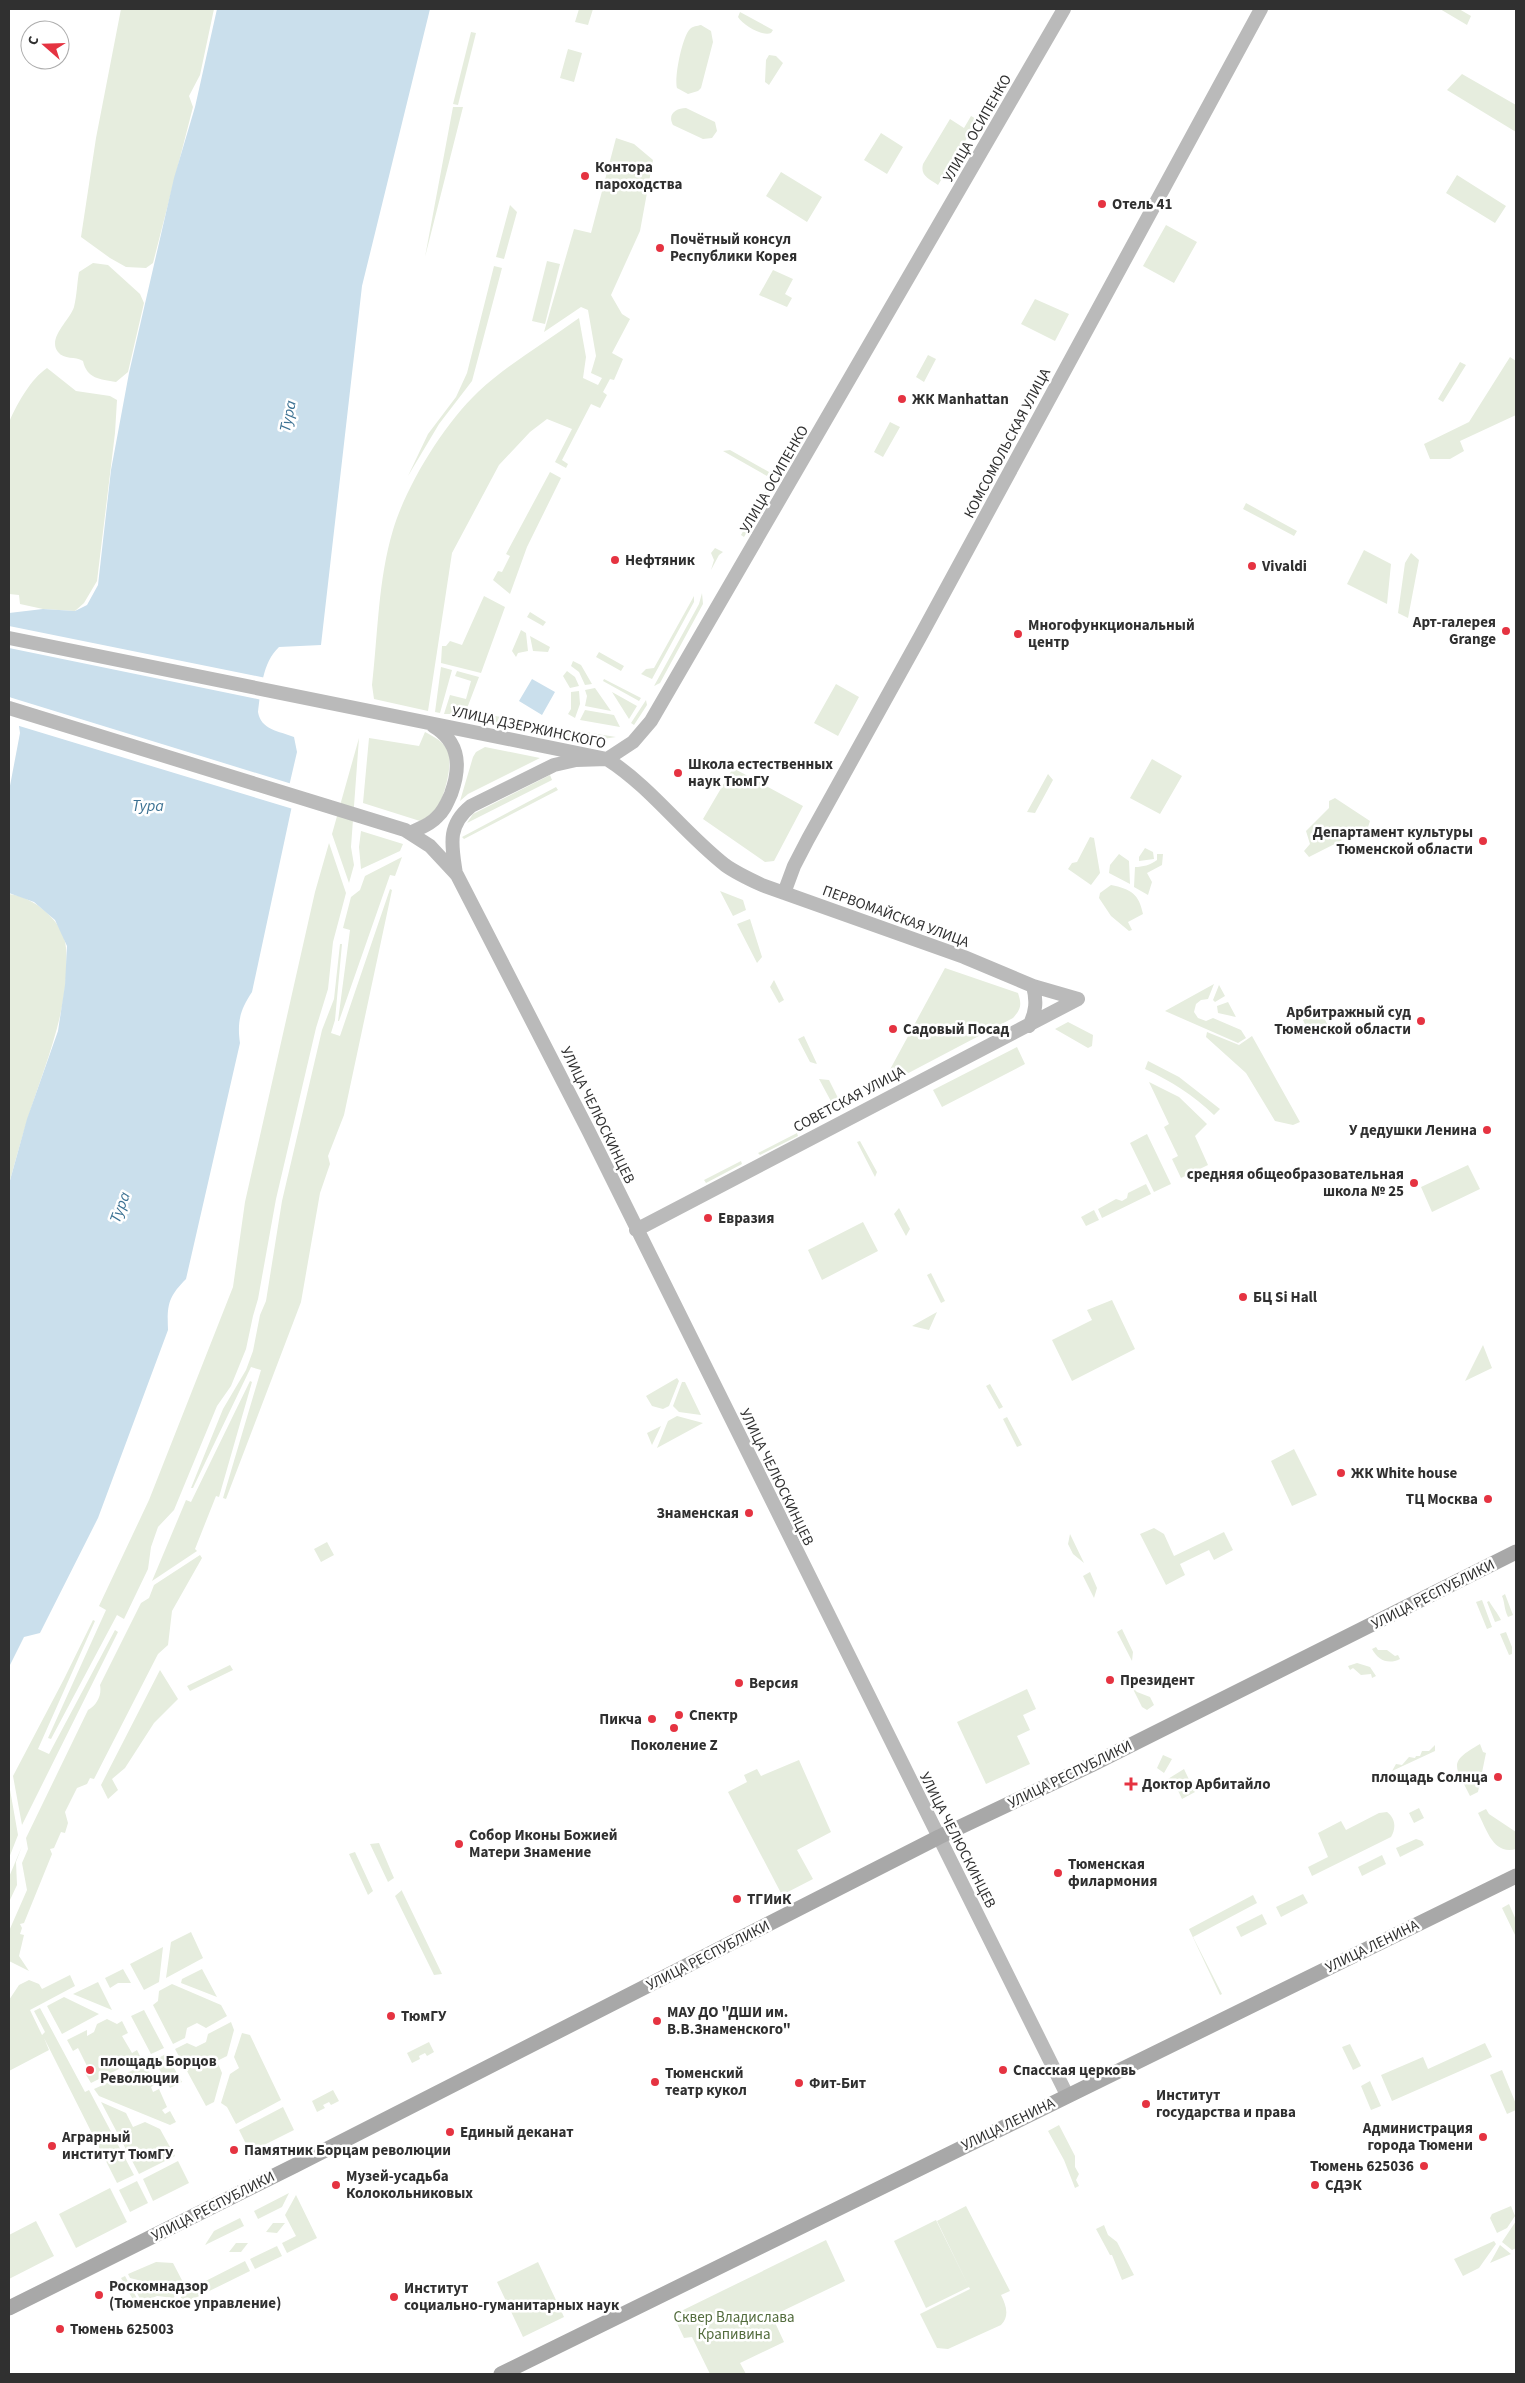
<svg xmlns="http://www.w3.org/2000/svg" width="1525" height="2383" font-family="'Source Sans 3',sans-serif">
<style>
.green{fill:#e6edde}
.water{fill:#cadfec}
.pier{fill:#fff}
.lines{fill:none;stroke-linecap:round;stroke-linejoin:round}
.secondary{stroke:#bababa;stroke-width:14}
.primary{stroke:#a8a8a8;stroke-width:15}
.poi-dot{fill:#e53341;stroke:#fff;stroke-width:2}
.labels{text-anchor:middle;stroke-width:5;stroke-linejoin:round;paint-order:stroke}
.street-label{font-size:15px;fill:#303030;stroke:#fff}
.poi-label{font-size:15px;font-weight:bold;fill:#303030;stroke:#fff;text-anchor:start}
.park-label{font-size:15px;fill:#536c3d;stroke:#fff}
.water-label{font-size:16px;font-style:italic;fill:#3d7293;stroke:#fff}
</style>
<rect width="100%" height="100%" fill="#fff"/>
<path class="green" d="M121,9H214L200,75L189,96L193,107L153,263L146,268L126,267L110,258L81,237L96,138Z
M579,9H593L588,25L575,22Z
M1440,9H1459L1471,16L1467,25Z
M740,12L773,30L771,33C763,37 743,25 738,17Z
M701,25L711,31L713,42L701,88L698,91L688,94L677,88C674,78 682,37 690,29C693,26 697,26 701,25Z
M471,32L476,33L458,105L453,104Z
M568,49L582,53L574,82L560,78Z
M769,55L776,56L783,63L769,85L765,82L766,60Z
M1462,74L1516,105V132L1447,90Z
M453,107H463L425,257Z
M686,108L715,122L717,131L712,138L703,139L673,125C667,114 676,108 686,108Z
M971,116L978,120L938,185C929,179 920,176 923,164L950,119L964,128Z
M881,133L903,147L887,174L864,160Z
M616,138L634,144L653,160L640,231L611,295L622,314L630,319L612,353L623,359L614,380L610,379L603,392L607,395L600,408L591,404L562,460L568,464L566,468L555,462L572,429L547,419L530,432L499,465L452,553L428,711L374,699L372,685C378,634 378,580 393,530C406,486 444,424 478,392C508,364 546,342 579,318L586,357L583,378L598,385L602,378L591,373L596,356L588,310L581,307L544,332L574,229L591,233Z
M781,172L822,197L807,222L766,196Z
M1457,175L1506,206L1495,223L1446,193Z
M510,205L517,212L504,259L496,257Z
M1166,225L1197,242L1174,283L1143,266Z
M547,261L560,264L545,324L532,321Z
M93,263L108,265L140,294L144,303L128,372L116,382C100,379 87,379 83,361C75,356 64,360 58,352C47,338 70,320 74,307C77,295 77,283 79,272Z
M494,266L502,268L472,381L439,424L408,476L428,434L456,397L467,373Z
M773,270L793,279L785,294L792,298L787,307L759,295Z
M1035,299L1069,314L1055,341L1021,324Z
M928,355L936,359L924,382L916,377Z
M1510,357L1516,361V415L1460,441L1464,451L1450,459H1430L1424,444L1469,422Z
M1460,362L1466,365L1443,402L1438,399Z
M47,368L76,391L110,396L117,400L115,433L97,581L84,603L75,611L43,609L20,604L19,595L9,594L10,420C18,402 31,379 47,368Z
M890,422L900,427L883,457L874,452Z
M730,450L769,472L767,476L723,451Z
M550,472L561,478L527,547L510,594L493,580L498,571L502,572L510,556L506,554Z
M770,483L774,485L744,537L741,535Z
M1246,503L1297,531L1294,536L1243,509Z
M715,548L723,552L719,555L711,570L714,560L711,553Z
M1364,550L1391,564L1387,604L1347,584Z
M1411,553L1419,560L1408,618L1398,613L1405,563Z
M702,593L703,604L660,683L654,686L699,604Z
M484,596L505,607L481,673L441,663L442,646H446L450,641L462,645Z
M694,596V602L652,679L641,674L646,669L654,668Z
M530,612L546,622L543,626L527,617Z
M521,630L526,633L528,651L518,653L516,657L512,651Z
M530,636L550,647L548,652L533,651Z
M599,652L624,666L621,671L596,657Z
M573,661L581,665L592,684L585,685L579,672L571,666Z
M441,667L452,670L440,713L435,712Z
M457,671L479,677L466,711L460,714H444L450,695L466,699L471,681L455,676Z
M567,671L575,677L579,686L570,688L563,676Z
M604,679L641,698L639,701L603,681Z
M836,684L859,697L838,736L814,723Z
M595,688L611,711L585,706L587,696L585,690Z
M579,691L580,704L575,718L568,714L571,709V692Z
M612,692L637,706L629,719Z
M646,700L647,705L634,725L631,723Z
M585,710L614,715L620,727L580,720Z
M484,714L513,719L534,727L548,726L616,737L597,740L497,723L489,720Z
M425,732C434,737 444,741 448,752C453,765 444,799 436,809C432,814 426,818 420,821L363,803L369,738L419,746Z
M359,738L351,847L354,865L349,883L332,834Z
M485,747L540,758L468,794L460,801L473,757L476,752Z
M1152,759L1182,776L1160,814L1130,798Z
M733,768L803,806L774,861L765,862L703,819Z
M1048,774L1053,780L1035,813L1027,812Z
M550,775L552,780L467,823L473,814Z
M556,787L558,790L464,839L462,837Z
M1335,798L1370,821L1368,827L1309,857L1304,851L1310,844L1306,831L1329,808V801Z
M361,831L403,844L400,851L361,869L359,847Z
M1090,837L1094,838L1100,873L1091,885L1068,869L1072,863L1077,862Z
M329,843L346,893L333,942L328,989L316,1028L276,1199L258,1299L253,1316L246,1349L231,1386L217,1406L174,1510L158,1527L151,1547L148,1569L124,1619L117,1615L51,1739L48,1738L106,1610L99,1606L149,1500L233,1287L245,1202L315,892Z
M1145,848L1153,852L1154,859L1139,861V857Z
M1119,854L1129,861L1130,884L1109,873L1110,865Z
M1157,854H1163L1162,865L1147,873L1152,882L1148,895L1134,887L1135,867C1143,867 1150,865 1157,860Z
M402,857L395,876L390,875L339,1021H338L350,930L343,928L351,897L360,890L365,876Z
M1111,885C1131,889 1139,894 1143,914L1128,922L1132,930L1129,931L1111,916L1099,898L1100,893Z
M390,889L392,890L344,1115L328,1156L330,1164L320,1193L301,1302L226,1499L223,1498L261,1370L251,1367L193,1488H191L223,1409L246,1370L253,1351L260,1315L266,1301L282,1201L322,1030L334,999L340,944H342L335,1020L331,1033L340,1036Z
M720,891L743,900L746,910L733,916Z
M9,894C33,896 65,922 66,948C71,1007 45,1063 28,1118C21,1140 15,1162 9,1184Z
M750,919L762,957L757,963L737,924Z
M945,968L1018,993C1022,1005 1021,1009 1013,1018L880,1088Z
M774,980L784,1000L779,1003L770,987Z
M1214,984L1208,999L1201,1000L1196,1004L1194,1012L1198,1018L1206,1021L1213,1018L1241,1030L1246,1038L1238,1043L1165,1011Z
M1219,985L1225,996L1215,1002L1213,1000Z
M1228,1002L1236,1017L1218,1013L1217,1006Z
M1321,1011L1329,1028L1311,1037L1303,1020Z
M1068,1022L1093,1035L1092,1046L1088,1048L1055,1029Z
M1207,1032L1239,1045L1252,1036L1300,1122L1293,1125L1275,1121L1246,1073L1206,1037Z
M804,1036L817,1064L810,1062L798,1039Z
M1017,1047L1025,1064L942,1107L933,1090Z
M1148,1061L1179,1077L1220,1109L1214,1115C1193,1095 1171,1081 1145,1069Z
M819,1079L829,1080L840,1102L833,1105Z
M1149,1082L1179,1097L1207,1124L1195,1136L1208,1165L1181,1178L1172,1159L1178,1156L1164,1127L1169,1124Z
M797,1133L798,1136L760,1155L758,1153Z
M1147,1134L1171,1184L1154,1192L1130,1143Z
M860,1141L877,1172L875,1177L857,1142Z
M741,1161L742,1164L706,1183L704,1180Z
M1468,1165L1480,1189L1432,1212L1421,1187Z
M1146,1184L1151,1194L1102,1218L1098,1209L1116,1199L1122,1201L1127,1198L1128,1193Z
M899,1208L910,1229L906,1236L894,1214Z
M1094,1210L1099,1220L1086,1226L1081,1217Z
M863,1222L878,1251L822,1280L808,1250Z
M931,1273L945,1301L941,1303L927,1275Z
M1112,1300L1135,1349L1072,1381L1052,1340L1092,1320L1087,1310Z
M937,1312L929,1330L912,1326Z
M1483,1345L1492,1368L1465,1381Z
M677,1378L679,1381L669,1406L663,1409L652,1406L646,1396Z
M250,1381L252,1382L219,1497L216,1496L195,1549L197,1551L152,1581L147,1593L186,1500L191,1502Z
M682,1382H685L701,1415L679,1412L673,1406Z
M990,1384L1003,1407L999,1409L986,1386Z
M677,1416L703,1423L657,1448L668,1421Z
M1007,1417L1022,1445L1017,1447L1003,1419Z
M661,1426L652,1445L647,1433Z
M1294,1449L1317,1495L1292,1506L1271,1461Z
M1154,1528L1164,1534L1174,1556L1224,1532L1233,1550L1214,1560L1209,1550L1180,1564L1185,1575L1166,1585L1140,1534Z
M1070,1534L1084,1563L1073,1554L1068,1544Z
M327,1542L334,1555L321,1562L314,1549Z
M200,1555L202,1558L172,1611L168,1645L158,1654L94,1779L90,1778L87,1784L77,1788L65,1812L68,1823L65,1833L61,1832L54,1848L50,1849L52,1854L24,1923L20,1924L22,1928L20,1934L24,1935L19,1956L29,1971L9,1961V1931L27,1890L22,1863L28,1849L26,1838L88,1710C97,1705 102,1695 100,1685L141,1603L149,1598L154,1585Z
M1090,1572L1097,1588L1094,1598L1083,1576Z
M1505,1594L1513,1615L1508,1617C1504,1609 1505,1603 1502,1596Z
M1482,1600L1492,1627L1487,1629L1476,1602Z
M1489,1601C1493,1608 1497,1612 1501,1620L1495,1622L1487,1602Z
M93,1620L95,1621L38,1749L49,1754L115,1630L118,1632L22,1825L13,1776L64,1679Z
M1122,1629L1133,1652L1132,1661L1117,1632Z
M1506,1632L1512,1647V1654L1509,1655L1500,1634Z
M1376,1647L1378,1650H1387L1395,1656L1398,1655L1400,1659C1388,1665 1378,1660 1372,1649Z
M1357,1663L1370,1667L1376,1676L1372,1678L1371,1674L1361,1675L1353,1668L1350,1670L1348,1666Z
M230,1665L233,1670L190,1691L187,1686Z
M160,1670L178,1699L154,1723L125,1768L112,1779L118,1790L108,1799L101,1785Z
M1132,1687L1137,1692L1150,1697L1154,1705L1147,1710L1142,1707Z
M1027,1689L1036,1709L1023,1715L1030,1730L1017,1736L1030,1764L986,1784L957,1722Z
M1480,1744L1483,1752L1486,1753L1478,1792L1470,1796C1455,1765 1447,1763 1480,1744Z
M1435,1745V1751L1392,1771L1396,1764L1402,1765L1409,1757L1415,1758L1416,1756H1420L1422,1751H1429Z
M1163,1755L1172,1759L1164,1773L1157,1768Z
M799,1760L831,1832L797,1850L813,1879L782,1895L728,1792L747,1782L744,1775L757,1769L761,1776Z
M1184,1769L1195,1792L1182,1799L1173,1780L1164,1784L1163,1782Z
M9,1784L18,1835L9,1858Z
M1419,1808L1424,1818L1414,1823L1409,1813Z
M1486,1809L1489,1814L1516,1832V1849C1493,1855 1487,1830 1478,1813Z
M1387,1812C1396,1819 1396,1828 1391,1837L1312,1876L1308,1867L1328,1857L1318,1833L1341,1821L1346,1830L1379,1813Z
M1416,1839L1422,1841L1424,1845L1400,1857L1396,1848Z
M379,1843L394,1878L388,1882L370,1844Z
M22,1846L16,1862L17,1885L9,1902V1877Z
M355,1852L373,1891L368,1895L349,1854Z
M1382,1855L1386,1864L1362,1876L1358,1867Z
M402,1890V1891L442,1974L434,1975L395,1896Z
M1303,1894L1308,1903L1281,1917L1276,1907Z
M1253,1895L1257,1903L1193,1937L1222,1994L1220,1995L1189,1929Z
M1509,1904L1516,1920V1937L1502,1908Z
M1262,1914L1267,1924L1241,1937L1236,1927Z
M191,1932L203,1958L166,1978L171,1942Z
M163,1947L159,1982L144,1990L130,1964Z
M123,1969L131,1983H118L110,1988L105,1978Z
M202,1969L217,1997L181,1983L182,1979Z
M70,1975L75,1986L30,2010L42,2035L45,2032L34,2011L40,2008L85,2092L89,2090L134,2175L117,2183L44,2038L49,2050L9,2071V2000L19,1985L29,1980L39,1984L42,1989Z
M98,1982L112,2010L73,1994Z
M172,1984L221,2005L227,2016L206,2028L197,2023L187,2028L185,2038L173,2044L153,2005L158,2001L159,1991Z
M64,1997L99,2014L62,2034L47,2006Z
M144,2010L164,2048L151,2054L131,2016Z
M107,2019L117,2024L122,2021L128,2033L122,2036L132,2053L137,2050L141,2058L123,2067L120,2062L116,2064L119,2069L91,2083L85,2073L89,2070L78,2048L73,2051L67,2040L87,2030V2036L94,2032L97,2024Z
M231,2022L234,2030L227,2056L217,2061L222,2073L214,2102L206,2106L175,2049L187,2043L196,2047L206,2042L208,2034Z
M242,2033L250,2035L281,2100L236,2124L227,2107L221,2103L230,2074L239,2068L234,2057Z
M429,2042L434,2052L427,2056L425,2053L419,2056L420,2059L412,2063L407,2053Z
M1485,2043L1492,2057L1392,2101L1381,2075L1423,2057L1428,2069Z
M1350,2044L1361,2066L1353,2070L1342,2047Z
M166,2054L182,2082L170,2088L154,2060Z
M145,2064L156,2084L151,2087L153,2092L159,2089L167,2107L162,2110L165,2114L170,2111L176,2122L170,2125L99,2096L94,2089L122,2076L124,2080L128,2079L125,2074Z
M1502,2070L1516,2104V2110L1507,2114L1490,2075Z
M1370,2081L1381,2106L1371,2110L1361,2086Z
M333,2090L339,2101L331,2105L329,2102L323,2105L325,2108L317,2112L312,2101Z
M101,2102L126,2113L133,2127L145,2122L160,2129L175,2156L139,2174Z
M283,2107L294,2130L250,2152L239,2130Z
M1059,2125L1075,2156V2167L1079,2174L1076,2180L1079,2186L1075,2188L1064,2160L1048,2131Z
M178,2161L189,2183L153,2201L143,2179Z
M137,2181L148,2203L130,2212L119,2190Z
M110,2188L127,2222L76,2248L59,2214Z
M289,2193L282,2207L258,2219L254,2211Z
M296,2195L317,2238L287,2253L282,2243L296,2236L285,2215Z
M966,2206L1010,2291L1001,2295C1006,2305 1010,2316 1001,2325L948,2349L937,2348L920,2314L970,2289L937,2221Z
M1511,2206L1515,2216L1507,2228L1497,2233L1490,2218L1492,2214Z
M240,2218L244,2226L205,2245L214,2231Z
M936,2220L969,2287L926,2308L894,2241Z
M36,2221L54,2256L9,2279V2235Z
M1516,2221V2248L1512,2250L1502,2242Z
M273,2223H285L277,2233L266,2232Z
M1104,2225L1108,2235L1117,2242L1134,2275L1122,2280L1112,2255H1110L1096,2229Z
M826,2240L845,2281L772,2316L784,2342L740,2363L746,2374H710L692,2337L684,2338L673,2315Z
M1494,2241L1496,2244L1479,2268L1463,2276L1454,2259Z
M236,2243H248L241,2252H229Z
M1500,2245L1511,2254L1490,2263Z
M277,2246L282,2256L255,2269L250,2259Z
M245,2261L250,2271L187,2302L180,2299L184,2292Z
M156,2262L173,2263L185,2286L177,2290L130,2278L128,2274Z
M538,2262L564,2317L523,2337L497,2282Z
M125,2276L140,2304L136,2305L121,2278Z
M132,2283L175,2294L174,2298L157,2296L142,2303Z"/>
<path class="water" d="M217,9H430L362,286L321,645L279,647C262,663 261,690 258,712C261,730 279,731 294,737L297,752L287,795L293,801L252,992C240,1010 237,1022 240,1043L186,1279C168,1297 167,1305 168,1330L98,1518L40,1633L24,1637L9,1667V1184L27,1119L58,1031L65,985L67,946L55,920L34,902L9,893V791L20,733L18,719L9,694V613L43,609L75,611L87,605L98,585L111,470L129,373L174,178L195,107Z
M532,679L555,692L542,715L519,701Z"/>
<path class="pier" d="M9,626L266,678L262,700L9,648Z
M9,697L292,784L289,795L295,802L293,809L16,725Z"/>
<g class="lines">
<path class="secondary" d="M9,638L607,759C651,787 683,832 725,865C736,873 749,879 762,885L964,957L1033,986L1078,999
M9,708L405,830L430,846L457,875L588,1130L1067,2095
M410,833C420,828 430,825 437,817C444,811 447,803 451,794C461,767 460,742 433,726
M456,874C452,847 446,826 471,806L554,765L576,760L607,759L633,742L651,721L1064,9
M784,893L794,866L808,839L920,637L1261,9
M1029,1026C1036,1012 1037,1001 1033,986
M636,1230L1078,999"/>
<path class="primary" d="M9,2308L294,2166L939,1837L1091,1765L1516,1552
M501,2374L1516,1876"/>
</g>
<g class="poi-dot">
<circle cx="585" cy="176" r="5"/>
<circle cx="1102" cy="204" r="5"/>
<circle cx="660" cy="248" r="5"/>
<circle cx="902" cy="399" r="5"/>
<circle cx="615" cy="560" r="5"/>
<circle cx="1252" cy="566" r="5"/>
<circle cx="1506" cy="631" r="5"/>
<circle cx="1018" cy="634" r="5"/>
<circle cx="678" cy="773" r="5"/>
<circle cx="1483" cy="841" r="5"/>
<circle cx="1421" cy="1021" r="5"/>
<circle cx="893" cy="1029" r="5"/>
<circle cx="1487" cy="1130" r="5"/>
<circle cx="1414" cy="1183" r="5"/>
<circle cx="708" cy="1218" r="5"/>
<circle cx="1243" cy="1297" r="5"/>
<circle cx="1341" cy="1473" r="5"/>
<circle cx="1488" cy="1499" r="5"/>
<circle cx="749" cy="1513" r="5"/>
<circle cx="1110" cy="1680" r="5"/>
<circle cx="739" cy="1683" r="5"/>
<circle cx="679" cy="1715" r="5"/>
<circle cx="652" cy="1719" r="5"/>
<circle cx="674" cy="1728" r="5"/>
<circle cx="1498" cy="1777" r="5"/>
<path d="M1128.5 1776.5h5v5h5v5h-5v5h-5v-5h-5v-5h5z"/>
<circle cx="459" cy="1844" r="5"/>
<circle cx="1058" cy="1873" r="5"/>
<circle cx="737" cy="1899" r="5"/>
<circle cx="391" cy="2016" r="5"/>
<circle cx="657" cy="2021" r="5"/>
<circle cx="90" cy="2070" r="5"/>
<circle cx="1003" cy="2070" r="5"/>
<circle cx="655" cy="2082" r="5"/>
<circle cx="799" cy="2083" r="5"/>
<circle cx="1146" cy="2104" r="5"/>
<circle cx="450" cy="2132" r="5"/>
<circle cx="1483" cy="2137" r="5"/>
<circle cx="52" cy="2146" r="5"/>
<circle cx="234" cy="2150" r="5"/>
<circle cx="1424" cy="2166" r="5"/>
<circle cx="336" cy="2185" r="5"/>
<circle cx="1315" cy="2185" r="5"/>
<circle cx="99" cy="2295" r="5"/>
<circle cx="394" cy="2297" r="5"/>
<circle cx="60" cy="2329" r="5"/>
</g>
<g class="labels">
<g class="street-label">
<text transform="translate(977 128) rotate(-60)" y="5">УЛИЦА ОСИПЕНКО</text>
<text transform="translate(1007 443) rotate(-62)" y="5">КОМСОМОЛЬСКАЯ УЛИЦА</text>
<text transform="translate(774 479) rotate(-60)" y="5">УЛИЦА ОСИПЕНКО</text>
<text transform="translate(529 727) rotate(12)" y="5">УЛИЦА ДЗЕРЖИНСКОГО</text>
<text transform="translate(896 916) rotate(20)" y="5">ПЕРВОМАЙСКАЯ УЛИЦА</text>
<text transform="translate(849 1099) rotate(-28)" y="5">СОВЕТСКАЯ УЛИЦА</text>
<text transform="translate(598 1115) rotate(64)" y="5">УЛИЦА ЧЕЛЮСКИНЦЕВ</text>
<text transform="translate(777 1477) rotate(64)" y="5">УЛИЦА ЧЕЛЮСКИНЦЕВ</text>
<text transform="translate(1433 1594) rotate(-27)" y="5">УЛИЦА РЕСПУБЛИКИ</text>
<text transform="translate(1070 1774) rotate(-26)" y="5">УЛИЦА РЕСПУБЛИКИ</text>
<text transform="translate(958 1840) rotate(63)" y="5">УЛИЦА ЧЕЛЮСКИНЦЕВ</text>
<text transform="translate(1372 1946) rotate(-26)" y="5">УЛИЦА ЛЕНИНА</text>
<text transform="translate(708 1955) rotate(-27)" y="5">УЛИЦА РЕСПУБЛИКИ</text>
<text transform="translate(1008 2124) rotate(-26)" y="5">УЛИЦА ЛЕНИНА</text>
<text transform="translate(213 2206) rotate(-27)" y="5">УЛИЦА РЕСПУБЛИКИ</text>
</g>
<g class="poi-label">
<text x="595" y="172">Контора<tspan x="595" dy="17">пароходства</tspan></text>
<text x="1112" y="209">Отель 41</text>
<text x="670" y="244">Почётный консул<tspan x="670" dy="17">Республики Корея</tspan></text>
<text x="912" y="404">ЖК Manhattan</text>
<text x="625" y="565">Нефтяник</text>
<text x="1262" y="571">Vivaldi</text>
<text x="1496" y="627" text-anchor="end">Арт-галерея<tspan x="1496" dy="17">Grange</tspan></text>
<text x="1028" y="630">Многофункциональный<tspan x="1028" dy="17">центр</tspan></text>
<text x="688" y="769">Школа естественных<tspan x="688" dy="17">наук ТюмГУ</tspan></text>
<text x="1473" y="837" text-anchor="end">Департамент культуры<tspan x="1473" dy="17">Тюменской области</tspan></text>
<text x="1411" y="1017" text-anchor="end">Арбитражный суд<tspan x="1411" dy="17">Тюменской области</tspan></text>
<text x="903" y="1034">Садовый Посад</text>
<text x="1477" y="1135" text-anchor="end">У дедушки Ленина</text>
<text x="1404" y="1179" text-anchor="end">средняя общеобразовательная<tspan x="1404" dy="17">школа № 25</tspan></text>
<text x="718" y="1223">Евразия</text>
<text x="1253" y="1302">БЦ Si Hall</text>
<text x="1351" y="1478">ЖК White house</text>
<text x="1478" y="1504" text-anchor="end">ТЦ Москва</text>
<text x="739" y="1518" text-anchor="end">Знаменская</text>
<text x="1120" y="1685">Президент</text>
<text x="749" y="1688">Версия</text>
<text x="689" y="1720">Спектр</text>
<text x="642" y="1724" text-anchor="end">Пикча</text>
<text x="674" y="1750" text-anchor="middle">Поколение Z</text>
<text x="1488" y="1782" text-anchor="end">площадь Солнца</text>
<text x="1142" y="1789">Доктор Арбитайло</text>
<text x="469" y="1840">Собор Иконы Божией<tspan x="469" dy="17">Матери Знамение</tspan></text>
<text x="1068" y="1869">Тюменская<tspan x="1068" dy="17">филармония</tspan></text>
<text x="747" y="1904">ТГИиК</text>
<text x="667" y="2017">МАУ ДО "ДШИ им.<tspan x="667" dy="17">В.В.Знаменского"</tspan></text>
<text x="401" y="2021">ТюмГУ</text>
<text x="100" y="2066">площадь Борцов<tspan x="100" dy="17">Революции</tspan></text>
<text x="1013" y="2075">Спасская церковь</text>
<text x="665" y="2078">Тюменский<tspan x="665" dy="17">театр кукол</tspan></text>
<text x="809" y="2088">Фит-Бит</text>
<text x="1156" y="2100">Институт<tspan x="1156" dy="17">государства и права</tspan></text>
<text x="1473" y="2133" text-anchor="end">Администрация<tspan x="1473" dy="17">города Тюмени</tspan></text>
<text x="460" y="2137">Единый деканат</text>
<text x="62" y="2142">Аграрный<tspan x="62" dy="17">институт ТюмГУ</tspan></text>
<text x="244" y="2155">Памятник Борцам революции</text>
<text x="1414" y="2171" text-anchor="end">Тюмень 625036</text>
<text x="346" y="2181">Музей-усадьба<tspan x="346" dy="17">Колокольниковых</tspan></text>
<text x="1325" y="2190">СДЭК</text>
<text x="109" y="2291">Роскомнадзор<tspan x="109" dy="17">(Тюменское управление)</tspan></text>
<text x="404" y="2293">Институт<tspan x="404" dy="17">социально-гуманитарных наук</tspan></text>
<text x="70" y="2334">Тюмень 625003</text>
</g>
<g class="park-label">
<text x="734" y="2322">Сквер Владислава<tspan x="734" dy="17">Крапивина</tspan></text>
</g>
<g class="water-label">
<text transform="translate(287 416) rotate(-79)" y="6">Тура</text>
<text x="148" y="811">Тура</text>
<text transform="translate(119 1207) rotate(-70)" y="6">Тура</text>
</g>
</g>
<rect width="1525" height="2383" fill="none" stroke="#303030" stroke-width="20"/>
<g transform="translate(45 45) rotate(290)"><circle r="24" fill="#ffffff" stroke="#acacac"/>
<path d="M0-4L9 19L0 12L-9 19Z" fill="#e53341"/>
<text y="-8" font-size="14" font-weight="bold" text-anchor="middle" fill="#303030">С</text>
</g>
</svg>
